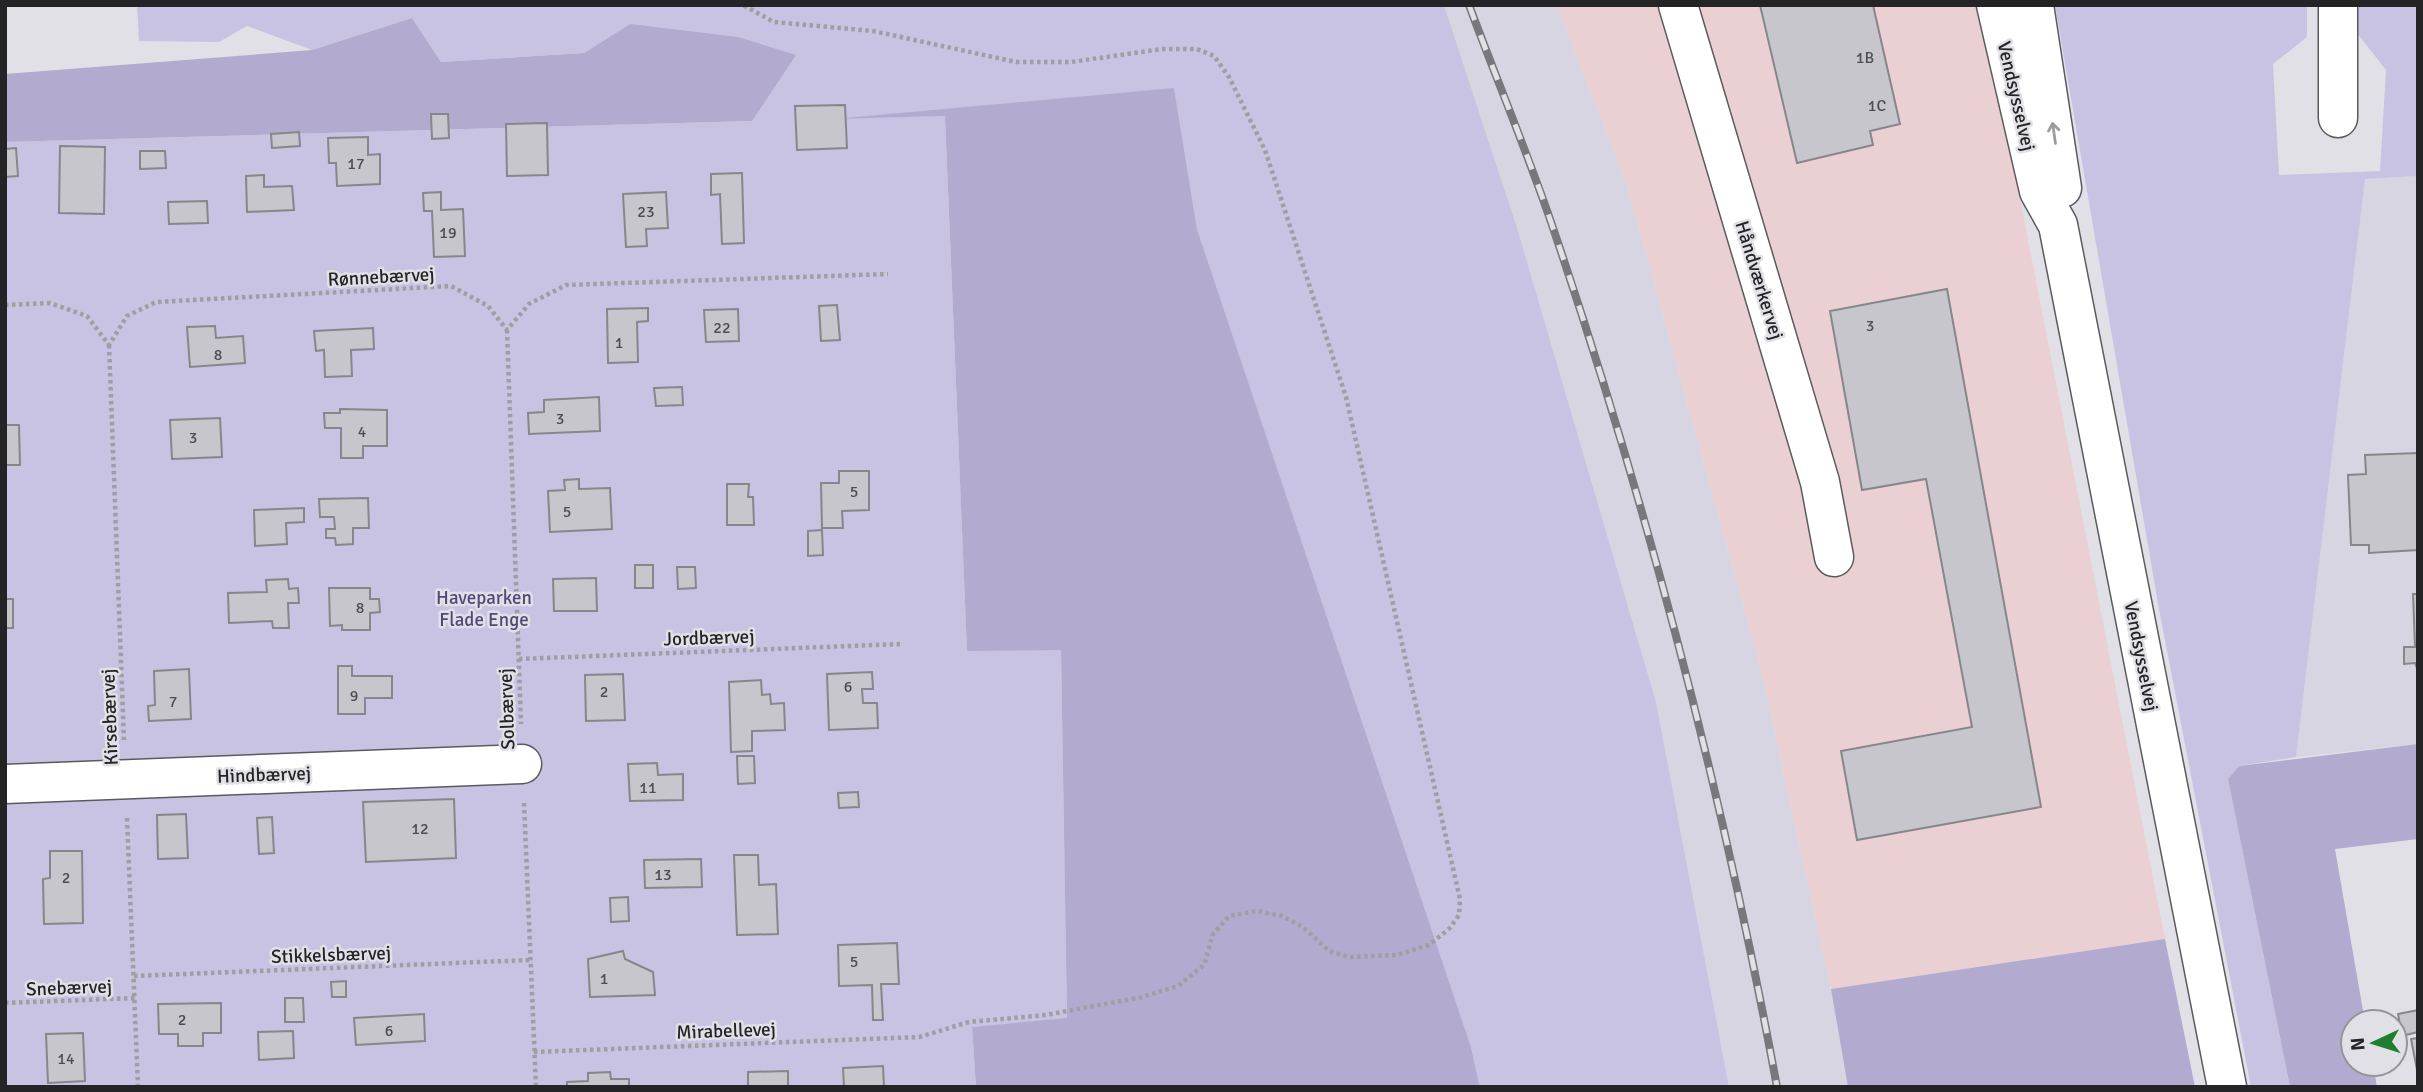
<svg xmlns="http://www.w3.org/2000/svg" width="2423" height="1092" font-family="Signika,sans-serif">
<style>
.built{fill:#d8d5e2}
.industrial{fill:#ead0d2}
.green{fill:#c8c2e3}
.forest{fill:#b2abcf}
.building{fill:#c7c6cc;stroke:#87868b;stroke-width:2}
.lines{fill:none;stroke-linecap:round;stroke-linejoin:round}
.minor-casing{stroke:#5b5a5f;stroke-width:41}
.path{stroke:#9f9ea3;stroke-width:4.5;stroke-dasharray:3.5 3.5;stroke-linecap:butt}
.minor{stroke:#fff;stroke-width:38}
.rail-casing{stroke:#78777b;stroke-width:8}
.rail{stroke:#e1e0e6;stroke-width:5;stroke-dasharray:16;stroke-linecap:butt}
.oneway{stroke:#9c9c9d}
.labels{text-anchor:middle;stroke-width:5;stroke-linejoin:round;paint-order:stroke}
.number-label{font-size:16px;fill:#4d4c4f}
.street-label{font-size:19px;fill:#242325;stroke:#e1e0e6}
.park-label{font-size:19px;fill:#54487a;stroke:#e1e0e6}
</style>
<rect width="100%" height="100%" fill="#e1e0e6"/>
<path class="built" d="M1444,5H1557L1627,185L1762,673L1831,989L1848,1087H1729L1656,702L1518,231Z
M2418,176V744L2296,757L2365,179Z"/>
<path class="industrial" d="M1557,5H1982L2165,939L1831,989L1762,673L1627,185Z"/>
<path class="green" d="M137,5H1444L1518,231L1656,702L1729,1087H1480L1471,1047L1197,229L1174,89L851,118L945,116L967,650H1061L1067,1019L972,1027L976,1087H5V142L752,121L630,24L584,53L441,62L412,18L312,50L247,26L219,42L139,41Z
M2055,5H2307V37L2273,64L2279,175L2380,171L2386,70L2357,33L2358,5H2418V176L2365,179L2296,757L2239,766L2228,779L2290,1087H2251L2159,609Z"/>
<path class="forest" d="M412,18L441,62L584,53L630,24L738,37L796,55L752,121L5,142V74L312,50Z
M1174,88L1197,229L1471,1047L1480,1087H976L972,1027L1067,1018L1061,650L967,651L945,116L834,119Z
M2418,744V839L2335,849L2365,1022H2353V1064H2373L2377,1087H2290L2228,779L2239,766Z
M2165,939L2195,1087H1848L1831,989Z"/>
<path class="building" d="M1760,5H1873L1900,124L1870,131L1873,145L1797,163Z
M845,105L847,148L797,150L795,106Z
M431,114H448L449,138L432,139Z
M547,123L548,175L507,176L506,124Z
M299,132L300,146L272,148L271,134Z
M368,137V155L380,154V184L337,186L336,163H329L328,138Z
M60,146L105,147L104,214L59,213Z
M16,148L18,176L5,177V149Z
M140,151H165L166,168L140,169Z
M742,173L744,243L722,244L720,194L711,195V174Z
M264,175V187L292,186L294,210L247,212L246,176Z
M441,192V210L463,209L465,256L434,257L432,211H424L423,193Z
M666,192L668,228L646,229L647,246L626,247L623,194Z
M207,201L208,223L169,224L168,202Z
M1947,289L2041,807L1857,840L1841,751L1972,727L1926,479L1862,490L1830,311Z
M837,305L840,340L821,341L819,306Z
M648,308V321L637,322L638,362L608,363L607,309Z
M738,309L739,341L706,342L704,310Z
M215,326L216,338L243,336L245,363L190,367L187,327Z
M373,328L374,349L351,350L352,376L325,377L324,350L316,351L314,331Z
M682,387L683,405L656,406L654,388Z
M599,397L600,431L529,434L528,413L544,412V400Z
M340,409L387,410V446H363V458H341V428H325L324,413H340Z
M220,418L222,457L172,459L170,420Z
M5,425H19L20,465H5Z
M2418,453V550L2369,553V545H2351L2348,475L2366,474L2365,455Z
M839,471H869V510L842,511L843,528H822L821,483H839Z
M579,479V489L610,488L612,529L550,532L548,491L565,490L564,480Z
M727,484H749L748,497H753L754,525H727Z
M368,498L369,528H353V544L336,545L335,538H326V529H335L334,517H320L319,499Z
M304,508V522L286,523L287,544L255,546L254,510Z
M822,530L823,555L808,556V531Z
M635,565H653V588H635Z
M677,567H695L696,588L678,589Z
M596,578L597,611H554L553,579Z
M288,579L289,589L298,588L299,603H288L289,628H273L272,621L229,623L228,593L267,592L266,580Z
M329,588H370V599H379L380,612L370,613V630H342V625L330,626Z
M2413,594H2418V671L2415,663L2404,664V647H2415Z
M5,599H13V628H5Z
M338,666H352V676H392V698H365V714H338Z
M189,669L191,719L149,721L148,706L155,705L154,671Z
M872,672L873,689H862L863,703H877L878,728L829,730L827,674Z
M623,674L625,720L586,721L585,675Z
M761,680L762,695L770,694L771,704L784,703L785,730L752,731V751L731,752L729,682Z
M737,756H754L755,783L738,784Z
M657,763L658,775L683,774V800L630,801L628,764Z
M858,792L859,807L839,808L838,793Z
M454,799L456,858L366,862L363,802Z
M186,814L188,858L158,859L157,815Z
M272,817L274,853L259,854L257,818Z
M50,851H82L83,923L44,924L43,879L50,878Z
M734,855H758L759,885L776,884L778,934L737,935Z
M701,859L702,887L645,888L644,860Z
M628,897L629,921L611,922L610,898Z
M897,943L899,984H881L883,1020H873L872,985L839,986L838,945Z
M623,951L625,959L653,972L655,995L590,997L588,959Z
M346,981V997H332L331,982Z
M285,998H303L304,1022H285Z
M221,1003V1033H203V1046H178V1034H159L158,1004Z
M2418,1010V1032L2402,1036L2398,1014Z
M424,1014L425,1041L356,1045L354,1018Z
M293,1031L294,1058L259,1060L258,1032Z
M83,1033L85,1081L48,1083L46,1034Z
M2418,1038V1075L2411,1039Z
M883,1066L884,1087H844L843,1068Z
M788,1071V1087H748V1072Z
M610,1072L611,1079H629V1087H567V1082L588,1081V1073Z"/>
<g class="lines">
<defs>
<path id="minor" d="M1678,5L1820,482L1834,557
M1996,5L2039,191L2058,225L2227,1087
M2034,5L2062,188
M2338,118V5
M5,784L522,764"/>
</defs>
<use href="#minor" class="minor-casing"/>
<path class="path" d="M5,305L50,303L87,316L109,345L127,316L156,302L451,286L488,306L507,330L529,304L566,285L888,274
M507,330L521,724
M109,345L124,740
M519,659L900,644
M524,803L536,1087
M127,818L138,1087
M134,976L530,960
M5,1003L135,998
M534,1052L919,1037L969,1022L1046,1015L1142,997L1178,986L1204,965L1213,934L1229,916L1257,911L1282,916L1303,927L1329,951L1349,957L1397,955L1429,945L1450,928L1459,915L1460,899L1346,397L1265,150L1229,77L1214,56L1197,49H1162L1071,62H1016L873,31L774,22L743,5"/>
<use href="#minor" class="minor"/>
<defs>
<path id="rail" d="M1469,5C1496,78 1526,149 1551,222C1647,504 1723,794 1777,1087"/>
</defs>
<use href="#rail" class="rail-casing"/>
<use href="#rail" class="rail"/>
</g>
<defs><path id="oneway-shaft" d="M-6 0H5M1.5-3L5.5 0L1.5 3" fill="none" stroke-width="1.6" stroke-linecap="round" stroke-linejoin="round" transform="scale(1.75)"/></defs>
<use class="oneway" href="#oneway-shaft" transform="translate(2054 133) rotate(-98)"/>
<g class="labels">
<g class="number-label">
<text x="1865" y="63">1B</text>
<text x="1877" y="111">1C</text>
<text x="356" y="169">17</text>
<text x="646" y="217">23</text>
<text x="448" y="238">19</text>
<text x="1870" y="331">3</text>
<text x="722" y="333">22</text>
<text x="619" y="348">1</text>
<text x="218" y="360">8</text>
<text x="560" y="424">3</text>
<text x="362" y="437">4</text>
<text x="193" y="443">3</text>
<text x="854" y="497">5</text>
<text x="567" y="517">5</text>
<text x="360" y="613">8</text>
<text x="848" y="692">6</text>
<text x="604" y="697">2</text>
<text x="354" y="701">9</text>
<text x="173" y="707">7</text>
<text x="648" y="793">11</text>
<text x="420" y="834">12</text>
<text x="663" y="880">13</text>
<text x="66" y="883">2</text>
<text x="854" y="967">5</text>
<text x="604" y="984">1</text>
<text x="182" y="1025">2</text>
<text x="389" y="1036">6</text>
<text x="66" y="1064">14</text>
</g>
<g class="street-label">
<text transform="translate(2017 96) rotate(77)" y="7">Vendsysselvej</text>
<text transform="translate(381 276) rotate(-3)" y="7">Rønnebærvej</text>
<text transform="translate(1760 280) rotate(73)" y="7">Håndværkervej</text>
<text transform="translate(709 637) rotate(-2)" y="7">Jordbærvej</text>
<text transform="translate(2142 656) rotate(79)" y="7">Vendsysselvej</text>
<text transform="translate(506 709) rotate(-92)" y="7">Solbærvej</text>
<text transform="translate(109 717) rotate(-92)" y="7">Kirsebærvej</text>
<text transform="translate(264 774) rotate(-2)" y="7">Hindbærvej</text>
<text transform="translate(331 954) rotate(-2)" y="7">Stikkelsbærvej</text>
<text transform="translate(69 987) rotate(-2)" y="7">Snebærvej</text>
<text transform="translate(726 1030) rotate(-2)" y="7">Mirabellevej</text>
</g>
<g class="park-label">
<text x="484" y="604">Haveparken<tspan x="484" dy="22">Flade Enge</tspan></text>
</g>
</g>
<rect width="2423" height="1092" fill="none" stroke="#242325" stroke-width="14"/>
<g transform="translate(2374 1043) rotate(266)"><circle r="33" fill="#e1e0e6" stroke="#959499" stroke-width="2"/>
<path d="M0-5L12 26L0 18L-12 26Z" fill="#1f7e2f"/>
<text y="-10" font-size="19" font-weight="bold" text-anchor="middle" fill="#242325">N</text>
</g>
</svg>
